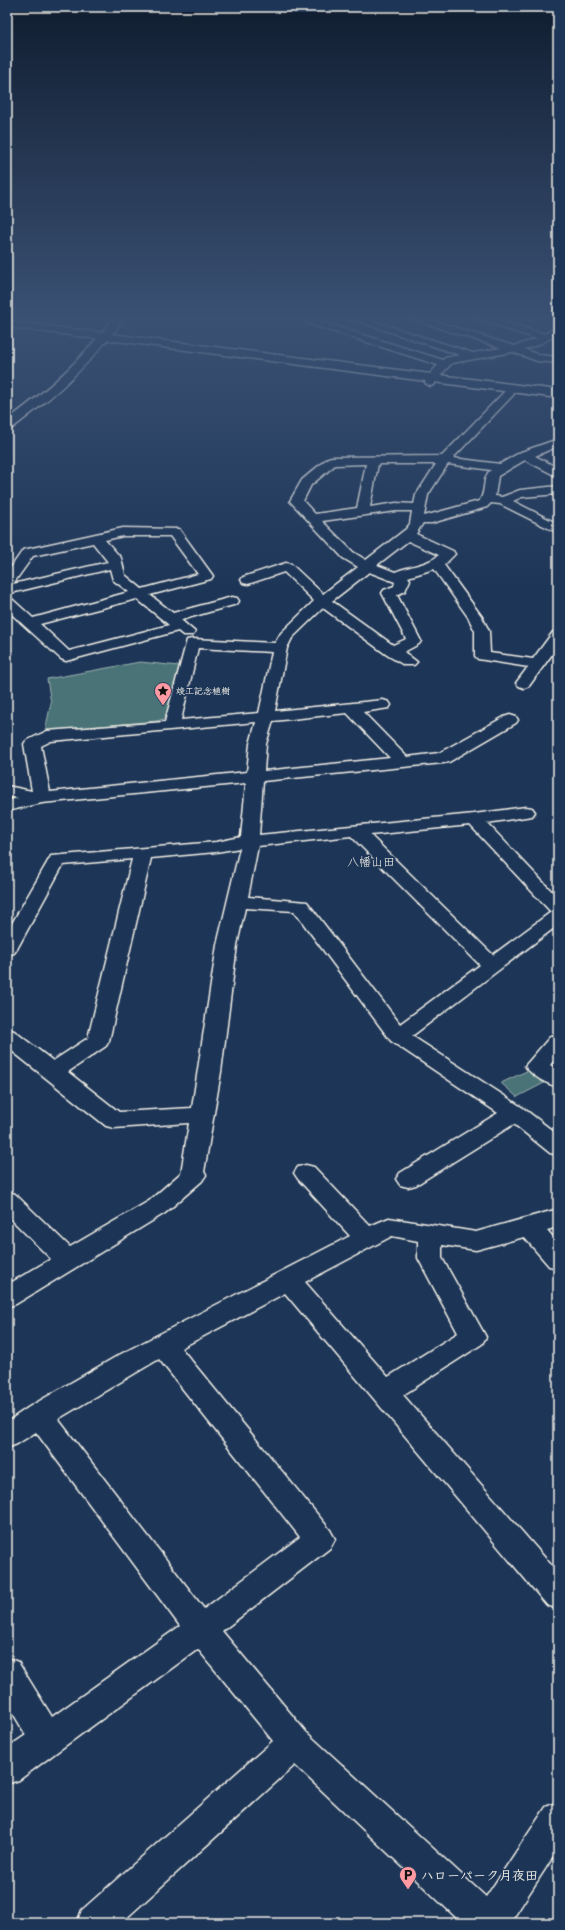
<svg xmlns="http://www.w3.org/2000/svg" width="565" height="1930" font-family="Pangolin,'Klee One',sans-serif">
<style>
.green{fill:#4a7377;stroke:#9fb2b0}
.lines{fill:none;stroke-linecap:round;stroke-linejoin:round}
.street-casing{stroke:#f4f1e8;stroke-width:3}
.secondary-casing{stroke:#f4f1e8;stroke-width:3}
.highway-casing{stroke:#f4f1e8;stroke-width:3}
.street{fill:#1d3557;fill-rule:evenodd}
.secondary{fill:#1d3557;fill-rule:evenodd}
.highway{fill:#1d3557;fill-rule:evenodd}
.labels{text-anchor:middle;stroke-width:3.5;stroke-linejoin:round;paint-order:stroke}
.far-poi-label{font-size:9px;font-weight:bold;fill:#f4f1e8;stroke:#1d3557;text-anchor:start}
.neighbourhood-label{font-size:12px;fill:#f4f1e8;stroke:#1d3557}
.near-poi-label{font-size:13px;font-weight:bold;fill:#f4f1e8;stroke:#1d3557;text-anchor:start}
</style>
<rect width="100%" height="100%" fill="#1d3557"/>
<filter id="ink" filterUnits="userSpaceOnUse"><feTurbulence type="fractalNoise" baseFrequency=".025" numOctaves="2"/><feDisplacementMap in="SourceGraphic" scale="8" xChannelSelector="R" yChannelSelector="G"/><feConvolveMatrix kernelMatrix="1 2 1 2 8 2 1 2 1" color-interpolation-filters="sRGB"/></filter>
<g filter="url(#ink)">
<path class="green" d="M140,662L179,666L167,718L157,721L45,731L51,703L47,679Z
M531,1069L548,1081L517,1097L501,1083Z"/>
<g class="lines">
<defs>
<path id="street" d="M308,318H322L319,321L443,360L445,358L460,355L348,318H363L473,353L501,348L409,318H425L514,346L537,339L474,318H490L544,334L558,326V333C547,341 538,346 524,349L539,355L558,357V363L537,361L513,352L452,363L437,379L434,385L430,386L425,383L428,376L438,365L307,323L305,321Z
M509,390L514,393L513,395L453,458L500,464L521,452L558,439V446L535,456L558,468V477L525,460L498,476L495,496L502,497L520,490L558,486V494L522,497L513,501L558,524V533L500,504L491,503L487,507L432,523H423L416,534L453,551L455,554L444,565L482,617L489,631L490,653L533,659L553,632L558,631V646L529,686L524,688L519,686L516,683L528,667L478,659L475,656V631L468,617L434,569L408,577L410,580L405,591L397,595L421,641L419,644L404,652L417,662L414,665H404L387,655L323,608L292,638L287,648L275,711L383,700L389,702L391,705L389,708L363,712L407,757L439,753L504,717L510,715L516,717L518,720L516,723L449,762L443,763L263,781L259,835L474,814L526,807L532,808L535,812L532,816L487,823L558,898V925L412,1036L523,1108L558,1135V1155L550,1153L514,1124L416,1185L408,1187L400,1185L396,1179L400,1173L498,1113L391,1041L294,911L245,908L237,945L221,1072L204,1172L206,1175L202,1181L165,1213L16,1304L7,1307V1285L51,1259L7,1215V1191L15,1194L70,1247L149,1201L181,1173L189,1123L114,1128L106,1126L7,1047V1029L14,1031L53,1061L88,1038L132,859L63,865L17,949L14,953L7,955V932L51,856L216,842L241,837L246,783L42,803L7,811V801L18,798L7,796V786L32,791L24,744L26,741L47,731L165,722L187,640L192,639L275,643L281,633L314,601L284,572L248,584L243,583L241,580L243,577L286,563L291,564L323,594L358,567L343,558L290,501L302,480L328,458L332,457L442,456L505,391ZM366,464L357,508L315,514L303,501L311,485L335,465ZM378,464H436L416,495L414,504L396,503L370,507ZM448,464L491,470C481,477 487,493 479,501L424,516L428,495ZM396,511H412L410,524L406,529L366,560L353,552L322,521ZM408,541L439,555C428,565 409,566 395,572L377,565ZM369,572L395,582L394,586L384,590L382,593L406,639L393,645L332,601ZM198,648L272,652L259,713L181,720ZM347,713L390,758L264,771L266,744L273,721ZM256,722L250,744L247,772L50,792L41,746L51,741ZM470,825L551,912L493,955L370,835ZM351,836L480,965L400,1024L307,902L248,897L258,846ZM240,848L217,945L192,1108L119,1112L68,1072L106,1046L109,1041L151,858L216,852Z
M123,528L179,529L213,576L211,579L150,595L173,613L232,597L237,598L239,601L237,604L181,620L195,632L193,635H183L178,631L66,661L61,659L7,610V598L12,599L33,618L129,592L113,580L110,569L7,594V573L23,550ZM123,536H170L198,574L142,589L125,575L121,558L105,540ZM93,543L108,562L13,584L33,556ZM137,599L169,625L69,651L40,624Z
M558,1035V1055L550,1065L558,1070V1087C547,1084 532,1076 525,1066L550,1037Z
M306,1165L314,1167L370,1226L389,1218L476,1232L558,1209V1227L547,1230L558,1243V1268L549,1266L524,1237L476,1250L442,1245V1258L486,1337L482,1344L403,1395L558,1573V1609L547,1605L285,1293L181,1348L330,1530L335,1539L330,1548L222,1631L306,1732L486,1897L546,1807L558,1802V1849L510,1923H462L295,1765L121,1923H77L82,1910L273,1741L198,1649L58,1751L19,1780L7,1784V1748L26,1735L7,1703V1658L18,1662L52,1717L180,1626L36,1432L17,1444L7,1448V1422L29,1407L119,1355L350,1236L298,1179L294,1173L298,1167ZM392,1236L418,1241V1258L458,1333L388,1377L305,1282ZM159,1359L300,1537L204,1609L58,1419Z"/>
<path id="secondary" d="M113,318H124C93,362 54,397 11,429L7,430V420C47,391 84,358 113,318Z"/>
<path id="highway" d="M7,321L558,390V398L7,327Z"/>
</defs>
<use href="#street" class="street-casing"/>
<use href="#secondary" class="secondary-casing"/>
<use href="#highway" class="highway-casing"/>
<use href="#street" class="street"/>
<use href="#secondary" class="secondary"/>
<use href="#highway" class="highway"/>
</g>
</g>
<linearGradient id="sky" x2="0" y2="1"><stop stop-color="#101d30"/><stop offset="0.54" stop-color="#3a5174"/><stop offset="1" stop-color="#3a5174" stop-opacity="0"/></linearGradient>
<rect width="565" height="589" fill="url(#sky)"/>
<defs>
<symbol id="sight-pin" viewBox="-11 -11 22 30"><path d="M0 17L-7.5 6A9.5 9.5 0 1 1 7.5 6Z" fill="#ff9aa2" stroke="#1d3557"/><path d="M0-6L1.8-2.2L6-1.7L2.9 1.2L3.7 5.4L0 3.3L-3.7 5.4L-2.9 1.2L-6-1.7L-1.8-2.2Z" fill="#111"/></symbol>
<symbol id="parking-pin" viewBox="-11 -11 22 30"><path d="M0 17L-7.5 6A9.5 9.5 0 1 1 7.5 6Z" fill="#ff9aa2" stroke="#1d3557"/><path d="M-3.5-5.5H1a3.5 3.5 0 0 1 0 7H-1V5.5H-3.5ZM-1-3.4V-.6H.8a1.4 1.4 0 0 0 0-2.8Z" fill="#111"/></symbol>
</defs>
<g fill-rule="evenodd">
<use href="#sight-pin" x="153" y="681" width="20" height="27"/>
<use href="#parking-pin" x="398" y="1865" width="20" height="27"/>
</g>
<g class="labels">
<g class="far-poi-label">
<text x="176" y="694">竣工記念植樹</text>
</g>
<g class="neighbourhood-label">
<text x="371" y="866">八幡山田</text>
</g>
<g class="near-poi-label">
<text x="421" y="1880">ハローパーク月夜田</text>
</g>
</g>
<rect width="565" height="1930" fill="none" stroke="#1d3557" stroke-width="24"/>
<rect x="12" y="12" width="541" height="1906" fill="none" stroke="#f4f1e8" stroke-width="1.5" filter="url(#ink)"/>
</svg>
